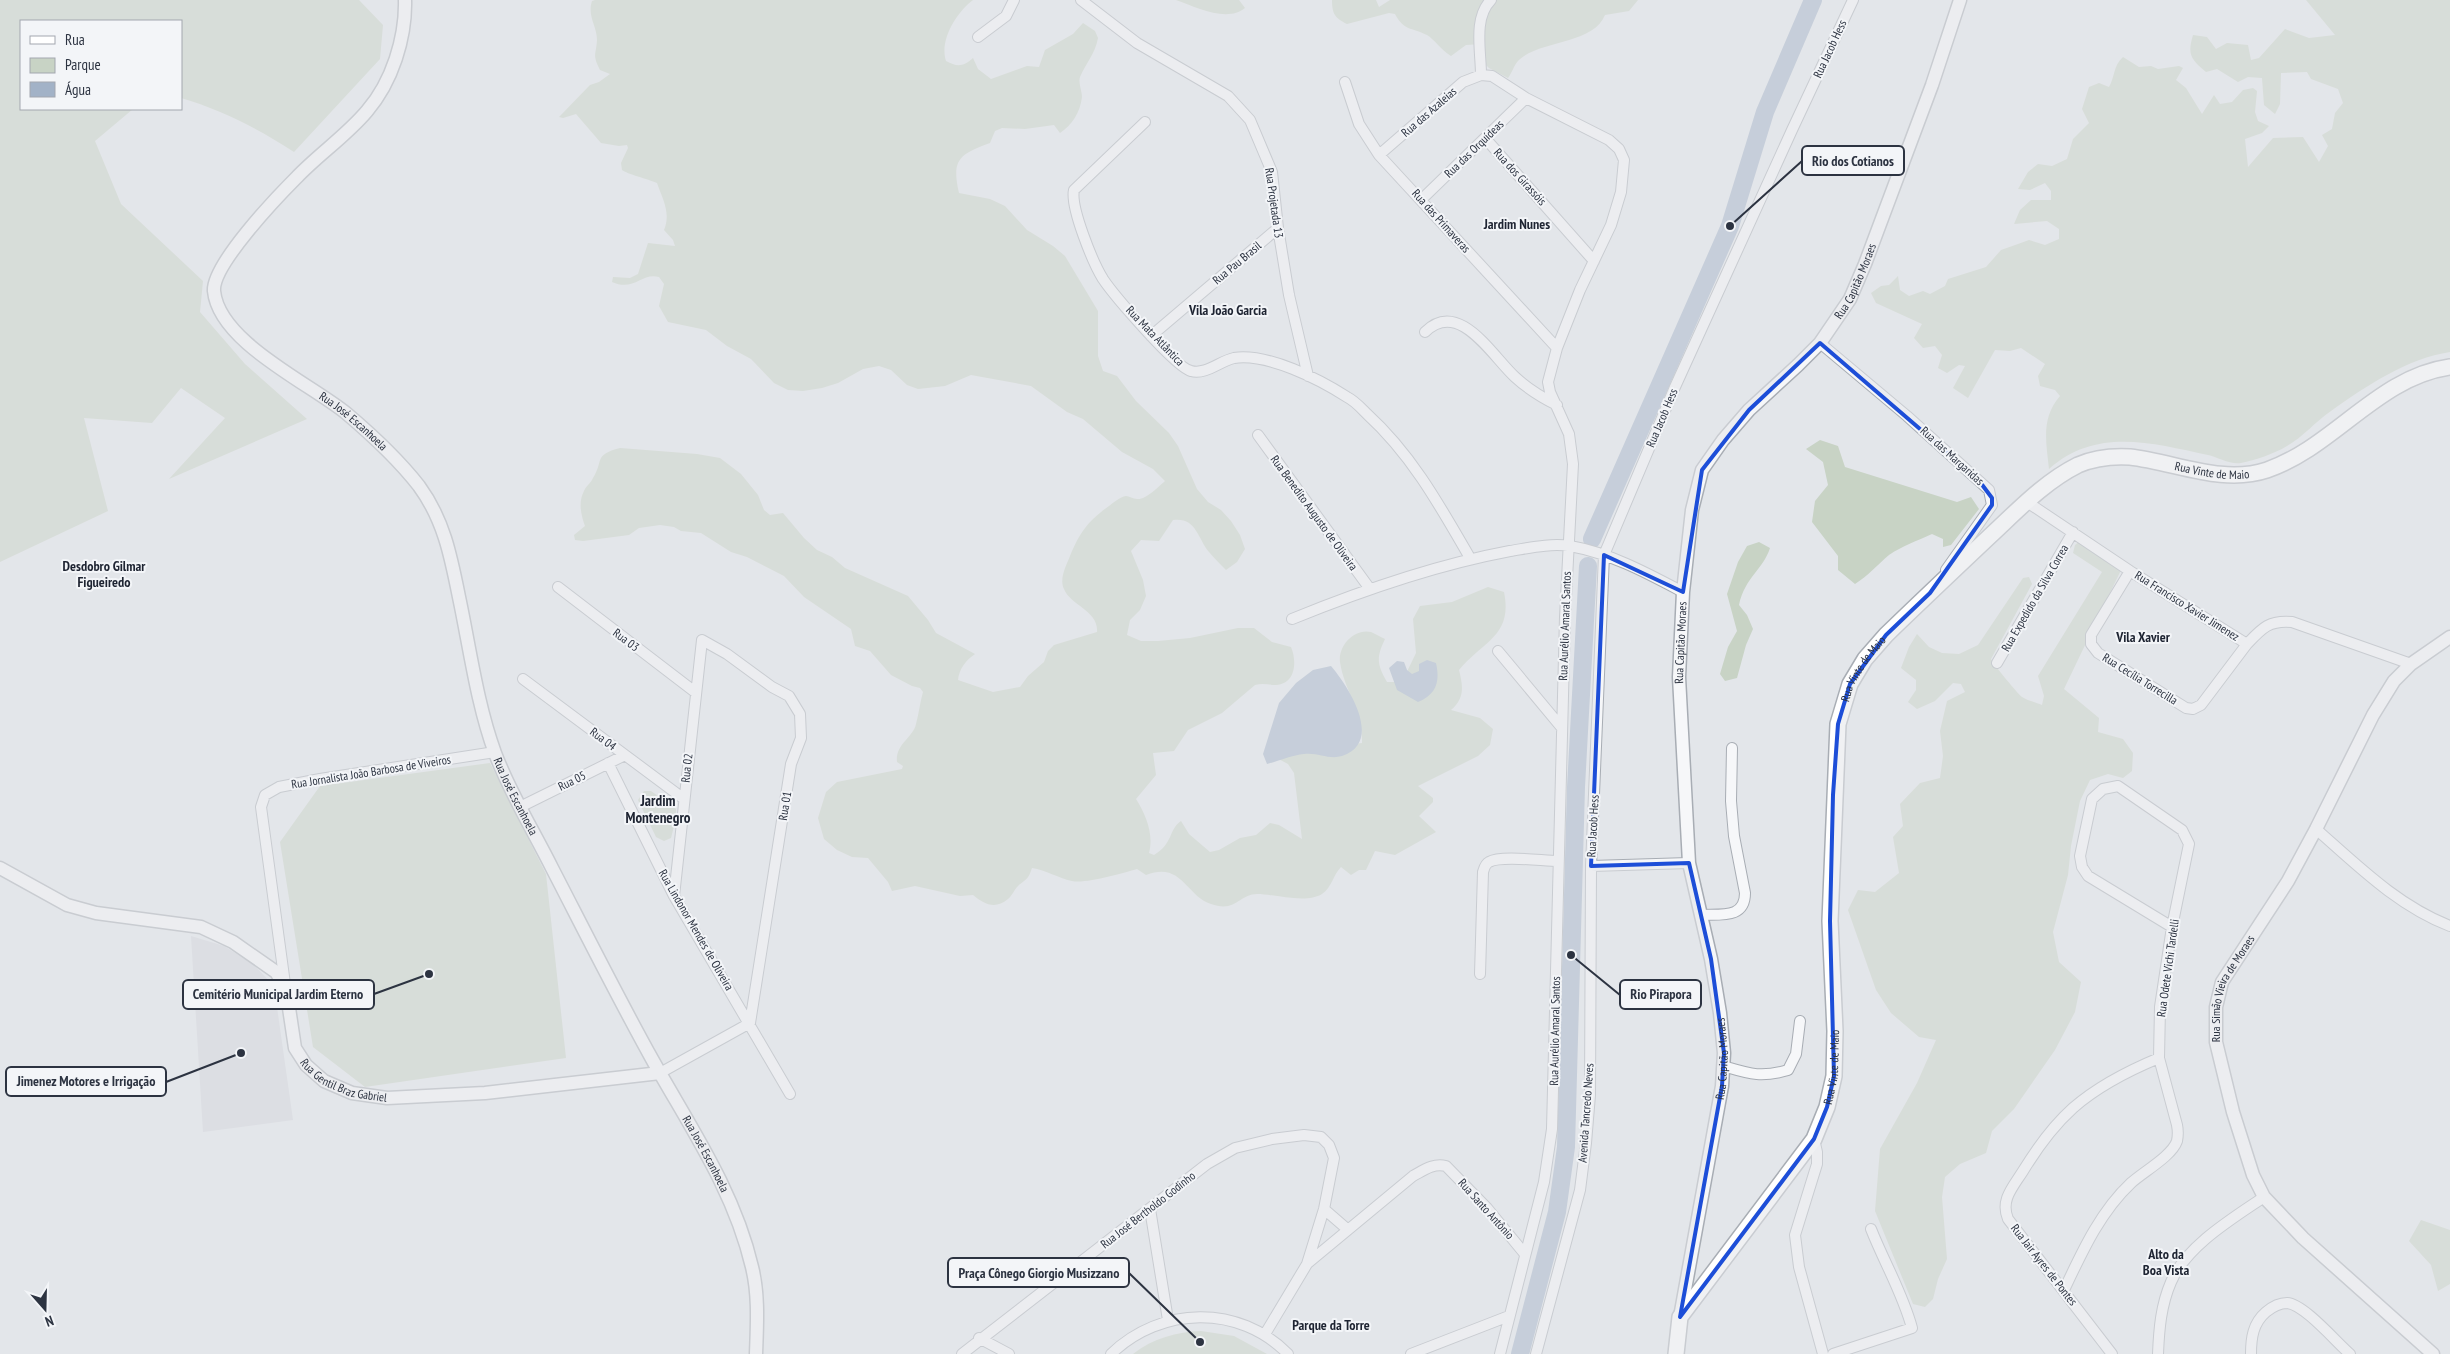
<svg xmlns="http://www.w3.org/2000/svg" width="2450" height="1354" font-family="'PT Sans Narrow',sans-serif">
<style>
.built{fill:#d2d5dc}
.green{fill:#c8d3c5}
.water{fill:#a2b2c7}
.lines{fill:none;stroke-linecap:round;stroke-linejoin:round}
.river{stroke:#a2b2c7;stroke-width:18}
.minor-casing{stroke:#a8adb4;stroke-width:12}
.tertiary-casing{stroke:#a8adb4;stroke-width:15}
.secondary-casing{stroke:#a8adb4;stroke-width:18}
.minor{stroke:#f6f7f9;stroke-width:10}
.tertiary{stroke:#f6f7f9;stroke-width:12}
.secondary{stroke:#fff;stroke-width:15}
.marked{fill:none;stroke:#1d4ed8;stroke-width:4;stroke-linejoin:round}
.labels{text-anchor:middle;stroke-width:4;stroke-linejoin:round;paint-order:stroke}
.street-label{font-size:12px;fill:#2c3341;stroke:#f3f5f8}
.neighbourhood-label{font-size:14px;font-weight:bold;fill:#1e2432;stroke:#f3f5f8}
.quarter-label{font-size:15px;font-weight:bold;fill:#1e2432;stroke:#f3f5f8}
.leader{fill:none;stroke:#2c3341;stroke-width:2}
.callout-dot{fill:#2c3341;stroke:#f3f5f8;stroke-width:2}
.callout{fill:#f3f5f8;stroke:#2c3341;stroke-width:2}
.callout-label{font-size:14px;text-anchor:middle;font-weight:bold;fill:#2c3341}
</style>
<rect width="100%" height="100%" fill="#e3e6ea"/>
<path class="built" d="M191,936L224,946L254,965L274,986L293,1120L203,1132Z"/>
<path class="green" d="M0,0H359L383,25L380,59L294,152C259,129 222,110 181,98V21H21V109H133L95,141L121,204L203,281L200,312L245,364L307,419L169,479L225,418L181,388L152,423L84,418L108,511L0,562Z
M595,0H973C957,12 939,40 946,61C957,67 963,67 973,58L978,69L991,79L1027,66L1039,67L1045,50L1073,34L1083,23L1095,31L1098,38C1095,54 1086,63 1080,77C1078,83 1082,91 1082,97C1080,113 1072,125 1060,133L1054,125L1025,129L1002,128L995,131L990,143C960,154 951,159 959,193L990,199L1005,206L1027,230L1053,246L1065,256L1098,311V356L1103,371L1117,376L1136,401L1169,433L1178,446L1197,489L1208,502L1221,510L1231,521L1240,535L1245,549L1237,562L1226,570C1220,564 1214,558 1209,552C1197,537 1196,517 1173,520L1159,541L1141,540L1131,551L1143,580L1146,596L1140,610L1130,620L1127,635L1141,641H1158L1190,638L1238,628H1254L1272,642L1291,647C1297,661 1296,684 1276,685C1269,685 1263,683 1255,685L1222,713L1188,730L1174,751L1153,753L1156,775L1136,799C1146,815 1154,834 1149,853L1154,855C1174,843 1168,830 1181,821L1189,834L1210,852L1219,850L1240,838L1256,835L1270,823L1279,825L1302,839L1294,773L1288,764L1269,754L1362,743C1363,711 1344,690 1340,662C1338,646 1354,628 1371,632C1376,634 1380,637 1385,639C1376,658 1377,664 1387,682H1402L1416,653L1413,619L1420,606L1452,602L1488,587L1504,592C1513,636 1483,641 1459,670C1463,686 1465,698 1451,710L1480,718L1493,729L1490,745L1478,756L1418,786L1433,798V802L1419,816L1436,832L1395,855L1375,851L1366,870H1359L1351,875L1341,867C1333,875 1332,887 1322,894C1306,904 1274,894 1257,894C1239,894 1236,913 1211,904C1186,896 1182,861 1146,875L1137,869C1123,873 1086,884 1072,881C1058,878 1046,870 1032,868C1028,880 1027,878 1018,886C1014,890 1012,896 1008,899C995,910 984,904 973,895L960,896L915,886L892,891L888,882L868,858L852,857L837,850L824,839L818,818L826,792L837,782L902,769L903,766L897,762C895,744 913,738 916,724C919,713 920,702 923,692L920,688L912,686L891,675L870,651L855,646L851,629L804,597L784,576L747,557L731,552L701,533L681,531L674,527L660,525L639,528L629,535L583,541L575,540L574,535L585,526C581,515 578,502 584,491C586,486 591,483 593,478C604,461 593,455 620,448L697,454L720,458L741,474L758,495L764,510L770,515L783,513L804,538L817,550L832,557L845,568L908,596L928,620L936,633L975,654C966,660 959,669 958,680L993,692L1020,687L1028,676L1044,662L1048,651L1054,645L1097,632C1099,611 1070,605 1064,589C1059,579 1066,566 1070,556C1080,532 1088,521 1109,506C1113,503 1120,497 1126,496C1129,496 1133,499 1137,499C1146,500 1158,487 1165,481L1153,469L1122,452L1083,419L1067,412L1031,386L971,375L945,386L918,389L907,385L891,370L879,366L863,369L838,383L822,388L803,391L788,390L774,383L751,359L727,346L706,330L668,322L659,306L664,284L659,277C642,272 634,292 612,282L613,277L630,278L638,274L648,243L675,246L673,240L664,230C671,213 663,200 657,183C648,179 627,174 622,170L621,163L628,148L627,145L619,146L601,143L576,114L563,118L559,117L590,85L599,82L610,74L600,70C592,54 596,56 597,40C597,26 587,16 592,1Z
M1176,0H1239L1245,8C1227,23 1196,7 1176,0Z
M1332,0H1376L1379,7L1390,0H1638L1629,11L1605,15C1593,45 1538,40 1518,61C1514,65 1512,73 1508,78L1489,68L1484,63L1485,47L1482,44L1466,45L1451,56C1441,50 1434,39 1427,35C1411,27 1404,31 1395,14L1389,13L1347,24C1335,18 1332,14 1332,0Z
M2306,0H2450V352C2408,358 2366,386 2331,411C2316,421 2303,437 2287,446C2274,454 2255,460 2241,463C2231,465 2217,457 2208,455C2152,443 2096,427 2049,469C2046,441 2041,418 2060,396L2055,390L2040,386L2038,376L2045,364L2021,348L2010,351L1995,350L1968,398L1953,388L1965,366L1959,365L1947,373L1938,368L1942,355L1935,346L1923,348L1914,338L1922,324L1876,303L1871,293L1881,286L1889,285L1898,276L1900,290L1909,296L1923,291L1930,294L1945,286L1948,279L1986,267L2001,250L2018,244L2029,240L2045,245L2059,239V229L2047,221L2014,224L2020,210L2031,200H2051V191L2045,183L2030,190L2018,189L2028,172L2038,164L2052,166L2067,159L2073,139L2089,123L2082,109L2089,87L2099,83L2109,87C2115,77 2113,66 2123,57L2139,67L2151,66L2158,69L2179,66L2183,68L2176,80L2186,88L2202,114L2214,95L2220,104L2232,102L2243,90L2253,88L2257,91L2255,112L2258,121L2269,126L2262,133L2245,139L2248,167L2273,138L2303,137L2319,162L2328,146L2322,135L2332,129L2335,113L2343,103L2338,89L2311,79L2307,72L2281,73L2280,104L2275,114L2264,105L2262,78L2248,77L2238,82L2217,69L2206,72C2191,59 2187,55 2193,35L2207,37L2216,49L2227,43L2248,45L2251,60L2259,58L2285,29L2309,38L2335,35Z
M1820,440L1838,446L1845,467L1957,502L1971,497L1979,509L1951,545L1943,547V539L1932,534C1917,541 1902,546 1889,555C1877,565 1868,576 1855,584L1838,570V556L1812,522L1815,501L1828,485L1823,462L1806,449Z
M2080,541L2121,570L2064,689L2099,718L2098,732L2123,739L2133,753L2132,771L2123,778L2108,774L2090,780L2080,801L2071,846L2068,875L2053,932L2059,962L2081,982L2075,1012L2055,1050L2014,1109L1992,1131L1986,1153L1960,1164L1945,1177L1942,1197L1947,1259L1938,1279L1933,1299L1925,1307L1913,1304L1875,1211L1880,1149L1917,1083L1936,1040L1919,1037L1891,1013L1876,990L1848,910L1858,890L1875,892L1899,873L1893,837L1903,826L1900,804L1920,783L1940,778L1943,756L1940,731L1947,701L1965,692L1961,684L1953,683L1935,701L1917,709L1908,702L1916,690V680L1901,668L1909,647L1917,634L1929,647L1942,653L1959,654L1978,645L2023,578L2029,577L2032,584L1991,659C1993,664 2019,695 2022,697C2028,701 2036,702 2042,705L2044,696L2038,676L2102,572L2073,553L2075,545Z
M1759,542L1770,548C1763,570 1745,577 1739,605L1747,615L1753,629L1746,645L1737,678L1725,681L1720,674L1728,647L1737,631L1727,594L1738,562L1747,546Z
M490,763L546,874L566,1058L365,1087L313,1047L280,842L320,786Z
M644,791H651L676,809V818L671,838L664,841L656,837L638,800Z
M2421,1220L2450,1230V1284L2438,1291L2431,1265L2409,1241Z
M1201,1331L1234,1336L1267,1354H1133C1153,1338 1177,1332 1201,1331Z"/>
<path class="water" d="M1427,660L1436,663C1440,681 1437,694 1418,702L1397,690L1389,668L1397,661L1404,662L1407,670L1412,674L1419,671V664Z
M1331,666C1349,687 1384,742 1342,756C1329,760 1317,752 1304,754C1292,755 1279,761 1267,764L1263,754L1279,703L1296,683L1313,670Z"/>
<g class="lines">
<path class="river" d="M1592,539L1730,226L1765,112L1813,0
M1520,1354L1557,1212L1566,1147L1576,787L1588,566"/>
<defs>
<path id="minor" d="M1081,0L1137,43L1228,96L1250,120L1272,172L1278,228L1289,295L1308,376
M1491,0C1473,18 1481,51 1481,75L1492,76L1526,98L1609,140L1619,149L1624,160L1621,192L1611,225L1580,290L1557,348L1548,382L1550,392L1569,434L1573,464L1565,617L1552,1129L1544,1182L1500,1354
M978,37L1006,16L1014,0
M1345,82L1359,124L1379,155L1557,348
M1145,122L1074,190C1070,207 1093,263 1103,279C1113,294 1176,368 1191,371C1206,375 1220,361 1234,358C1268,353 1319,379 1347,397C1355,401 1361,408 1367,414C1412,455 1440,506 1470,558
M1485,138L1594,261
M1379,155L1463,82L1481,75
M1422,199L1526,98
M1425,332C1459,298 1492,356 1515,377C1528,389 1541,397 1557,405
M1151,336L1278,228
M1820,343L1907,416L1989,490L1992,505L1946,570
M1258,435L1370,589
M2027,502L2130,571L2247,644C2262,628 2269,620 2292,622L2411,664
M2130,571L2091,635V644L2098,653L2186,708L2193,709L2201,705L2247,644
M558,587L695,692
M1292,619C1363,590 1435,565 1510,551C1529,548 1550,543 1570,546C1610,553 1647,573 1683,592
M1498,651L1562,728
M1997,663L2073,532
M523,679L684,799
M608,763L674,896L790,1094
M520,807L625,755
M2316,829C2358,866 2398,906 2450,926
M1591,866L1689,863
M1701,915C1721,914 1745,919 1745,893L1734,836L1731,801L1732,748
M1480,974L1483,872C1484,869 1485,864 1489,862C1501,855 1543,861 1558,861
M285,984L261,807L265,795L279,787L320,779L495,752
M1723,1066C1750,1074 1761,1078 1788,1070L1796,1054L1800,1021
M660,1073L750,1023L791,764L801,738L800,714L789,696L772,687L727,654L702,640L674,896
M1814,1139L1817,1152V1164L1795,1235L1799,1267L1823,1354
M1150,1209L1168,1320
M1324,1209L1347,1229
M1308,1263L1413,1176C1424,1170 1433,1163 1446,1166L1487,1208L1524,1253
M2064,1290C2082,1252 2100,1212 2131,1183C2143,1172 2172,1156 2177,1141C2178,1136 2178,1130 2177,1125L2159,1058L2160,1007L2172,927L2189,844L2182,830L2118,786L2103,789L2092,799L2080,856L2082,867L2088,876L2172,927
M979,1338L1009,1354
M962,1354L1207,1164L1235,1148L1272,1139L1304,1135L1321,1137L1329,1145L1334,1158L1324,1209L1307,1264L1265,1334
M1111,1354C1161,1306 1239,1304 1288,1354
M1411,1354L1509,1316
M1536,1354L1580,1190L1586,1143L1590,1095L1591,866L1604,555L1675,387L1792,130L1853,0
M1833,1354L1912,1328C1903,1294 1884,1262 1871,1229
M2112,1354L2008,1219C2000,1200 2013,1187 2023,1171C2037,1148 2053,1126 2073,1108C2097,1087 2130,1070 2159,1058
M2158,1354C2159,1329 2161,1305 2171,1282C2186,1246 2233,1218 2264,1197
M2251,1354C2251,1338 2253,1323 2266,1312C2272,1307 2278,1303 2287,1303C2304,1304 2336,1342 2350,1354"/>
<g id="tertiary">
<path id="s1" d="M405,0C406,38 392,82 367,111C347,135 319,154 297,177C277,197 212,265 214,291C219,342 309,383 346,413C372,435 398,459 419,486C444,520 451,557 459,597C470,649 477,704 495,753C510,793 533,830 552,868C585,932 617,996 652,1059C690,1127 734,1190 752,1267C759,1295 757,1325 756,1354"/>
<path id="s2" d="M0,868L67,905L96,913L201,927L233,942L276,972L286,988L295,1048L306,1065L324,1081L352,1093L387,1098L485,1093L660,1073"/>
<path id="s3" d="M1680,1317L1722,1086L1724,1053L1720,1013L1711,959L1689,863L1679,677L1683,592L1692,510L1702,470L1723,440L1749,410L1798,365L1820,343L1850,299L1865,264L1932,85L1960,0"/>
<path id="s4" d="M2433,1354L2303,1238L2264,1197L2253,1175L2233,1112L2216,1042V1007L2222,982L2288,881L2316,829L2373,715L2394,681L2411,664L2450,637"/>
</g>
<g id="secondary">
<path id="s5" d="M1676,1354L1680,1317L1814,1139L1827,1107L1834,1076L1835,1031L1830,921L1838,724L1850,684L1865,659L1886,635C1920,602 1955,569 1990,536C2017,511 2044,482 2078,465C2094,458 2113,456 2130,457C2175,462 2222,485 2267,470C2334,447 2378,377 2450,367"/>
</g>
</defs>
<use href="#minor" class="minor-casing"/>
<use href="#tertiary" class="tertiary-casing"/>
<use href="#secondary" class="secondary-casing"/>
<use href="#minor" class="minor"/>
<use href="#tertiary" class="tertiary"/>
<use href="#secondary" class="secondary"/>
</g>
<path d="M0 0H2450V1354H0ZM1820,343L1977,478L1992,498V505L1930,593L1886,635L1850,684L1838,724L1833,795L1830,921L1834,1076L1827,1107L1814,1139L1680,1317L1722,1086L1724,1053L1711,959L1689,863L1591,866L1604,555L1683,592L1702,470L1749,410Z" fill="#e3e6ea" fill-opacity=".55" fill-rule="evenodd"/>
<path class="marked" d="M1820,343L1977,478L1992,498V505L1930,593L1886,635L1850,684L1838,724L1833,795L1830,921L1834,1076L1827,1107L1814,1139L1680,1317L1722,1086L1724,1053L1711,959L1689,863L1591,866L1604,555L1683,592L1702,470L1749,410Z"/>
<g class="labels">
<g class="street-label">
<text transform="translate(1830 49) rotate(-65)" y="4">Rua Jacob Hess</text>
<text transform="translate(1429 112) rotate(-41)" y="4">Rua das Azaleias</text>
<text transform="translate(1474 149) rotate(-44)" y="4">Rua das Orquídeas</text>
<text transform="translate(1520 177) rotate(48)" y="4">Rua dos Girassóis</text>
<text transform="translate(1274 203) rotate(82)" y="4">Rua Projetada 13</text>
<text transform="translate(1441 221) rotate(48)" y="4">Rua das Primaveras</text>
<text transform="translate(1237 263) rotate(-40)" y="4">Rua Pau Brasil</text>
<text dy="4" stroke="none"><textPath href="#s3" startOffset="1102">Rua Capitão Moraes</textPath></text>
<text transform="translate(1155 336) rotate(46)" y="4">Rua Mata Atlântica</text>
<text transform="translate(1662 418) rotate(-67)" y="4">Rua Jacob Hess</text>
<text dy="4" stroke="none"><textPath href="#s1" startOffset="554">Rua José Escanhoela</textPath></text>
<text transform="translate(1952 456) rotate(42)" y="4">Rua das Margaridas</text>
<text dy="4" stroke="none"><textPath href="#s5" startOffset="1175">Rua Vinte de Maio</textPath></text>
<text transform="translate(1314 513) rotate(54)" y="4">Rua Benedito Augusto de Oliveira</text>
<text transform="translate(2035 598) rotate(-60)" y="4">Rua Expedido da Silva Correa</text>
<text transform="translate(2187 606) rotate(32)" y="4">Rua Francisco Xavier Jimenez</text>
<text transform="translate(1565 626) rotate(-88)" y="4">Rua Aurélio Amaral Santos</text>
<text transform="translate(626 640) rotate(37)" y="4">Rua 03</text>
<text dy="4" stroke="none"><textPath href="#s3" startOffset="682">Rua Capitão Moraes</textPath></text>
<text dy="4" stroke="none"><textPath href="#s5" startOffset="740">Rua Vinte de Maio</textPath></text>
<text transform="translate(2140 679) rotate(32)" y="4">Rua Cecília Torrecilla</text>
<text transform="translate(603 739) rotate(37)" y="4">Rua 04</text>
<text transform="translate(687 768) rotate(-84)" y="4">Rua 02</text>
<text transform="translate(371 772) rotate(-9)" y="4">Rua Jornalista João Barbosa de Viveiros</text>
<text transform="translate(572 781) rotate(-26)" y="4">Rua 05</text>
<text dy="4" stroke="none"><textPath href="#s1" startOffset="974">Rua José Escanhoela</textPath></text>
<text transform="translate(785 806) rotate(-81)" y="4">Rua 01</text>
<text transform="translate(1593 826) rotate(-87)" y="4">Rua Jacob Hess</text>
<text transform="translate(696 930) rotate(60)" y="4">Rua Lindonor Mendes de Oliveira</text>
<text transform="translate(2168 968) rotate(-82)" y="4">Rua Odete Vichi Tardelli</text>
<text dy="4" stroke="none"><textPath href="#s4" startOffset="451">Rua Simão Vieira de Moraes</textPath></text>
<text transform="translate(1555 1031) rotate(-89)" y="4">Rua Aurélio Amaral Santos</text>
<text dy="4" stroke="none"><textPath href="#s3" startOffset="262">Rua Capitão Moraes</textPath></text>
<text dy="4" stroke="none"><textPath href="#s5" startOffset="335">Rua Vinte de Maio</textPath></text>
<text dy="4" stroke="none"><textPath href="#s2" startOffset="442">Rua Gentil Braz Gabriel</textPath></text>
<text transform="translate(1586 1113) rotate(-86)" y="4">Avenida Tancredo Neves</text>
<text dy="4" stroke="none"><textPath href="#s1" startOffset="1379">Rua José Escanhoela</textPath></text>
<text transform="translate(1486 1209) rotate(48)" y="4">Rua Santo Antônio</text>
<text transform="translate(1148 1210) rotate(-38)" y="4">Rua José Bertholdo Godinho</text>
<text transform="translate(2044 1265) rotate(52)" y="4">Rua Jair Ayres de Pontes</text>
</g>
<g class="neighbourhood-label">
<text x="1517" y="229">Jardim Nunes</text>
<text x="1228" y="315">Vila João Garcia</text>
<text x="104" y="571">Desdobro Gilmar<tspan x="104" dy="16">Figueiredo</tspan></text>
<text x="2143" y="642">Vila Xavier</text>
<text x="2166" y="1259">Alto da<tspan x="2166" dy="16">Boa Vista</tspan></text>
<text x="1331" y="1330">Parque da Torre</text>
</g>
<g class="quarter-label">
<text x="658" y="806">Jardim<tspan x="658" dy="17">Montenegro</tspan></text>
</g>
</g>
<path class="leader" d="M1730 226L1802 161M429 974L374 994M1571 955L1620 995M241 1053L166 1082M1200 1342L1129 1273"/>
<g class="callout-dot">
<circle cx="1730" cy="226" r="5"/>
<circle cx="429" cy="974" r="5"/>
<circle cx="1571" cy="955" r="5"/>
<circle cx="241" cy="1053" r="5"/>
<circle cx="1200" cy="1342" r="5"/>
</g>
<g class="callout">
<rect x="1802" y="146" width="102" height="29" rx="5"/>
<rect x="183" y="980" width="191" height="29" rx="5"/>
<rect x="1620" y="980" width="81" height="29" rx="5"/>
<rect x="6" y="1067" width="160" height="29" rx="5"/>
<rect x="948" y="1258" width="181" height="29" rx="5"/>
</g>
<g class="callout-label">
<text x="1853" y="166">Rio dos Cotianos</text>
<text x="278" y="999">Cemitério Municipal Jardim Eterno</text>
<text x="1661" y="999">Rio Pirapora</text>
<text x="86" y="1086">Jimenez Motores e Irrigação</text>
<text x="1039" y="1278">Praça Cônego Giorgio Musizzano</text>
</g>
<rect x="20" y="20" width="162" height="90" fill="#f3f5f8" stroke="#a3a7af"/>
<rect x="30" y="36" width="25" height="8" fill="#ffffff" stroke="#a3a7af"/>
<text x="65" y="45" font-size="15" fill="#2c3341">Rua</text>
<rect x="30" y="58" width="25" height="15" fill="#c8d3c5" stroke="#a3a7af"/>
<text x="65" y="70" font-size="15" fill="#2c3341">Parque</text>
<rect x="30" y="82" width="25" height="15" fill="#a2b2c7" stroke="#a3a7af"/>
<text x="65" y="95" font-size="15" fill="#2c3341">Água</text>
<g transform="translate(45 1309) rotate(160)" stroke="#f3f5f8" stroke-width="4" paint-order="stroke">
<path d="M0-4L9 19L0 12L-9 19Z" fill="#2c3341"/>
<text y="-8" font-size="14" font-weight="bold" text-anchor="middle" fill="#2c3341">N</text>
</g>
</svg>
